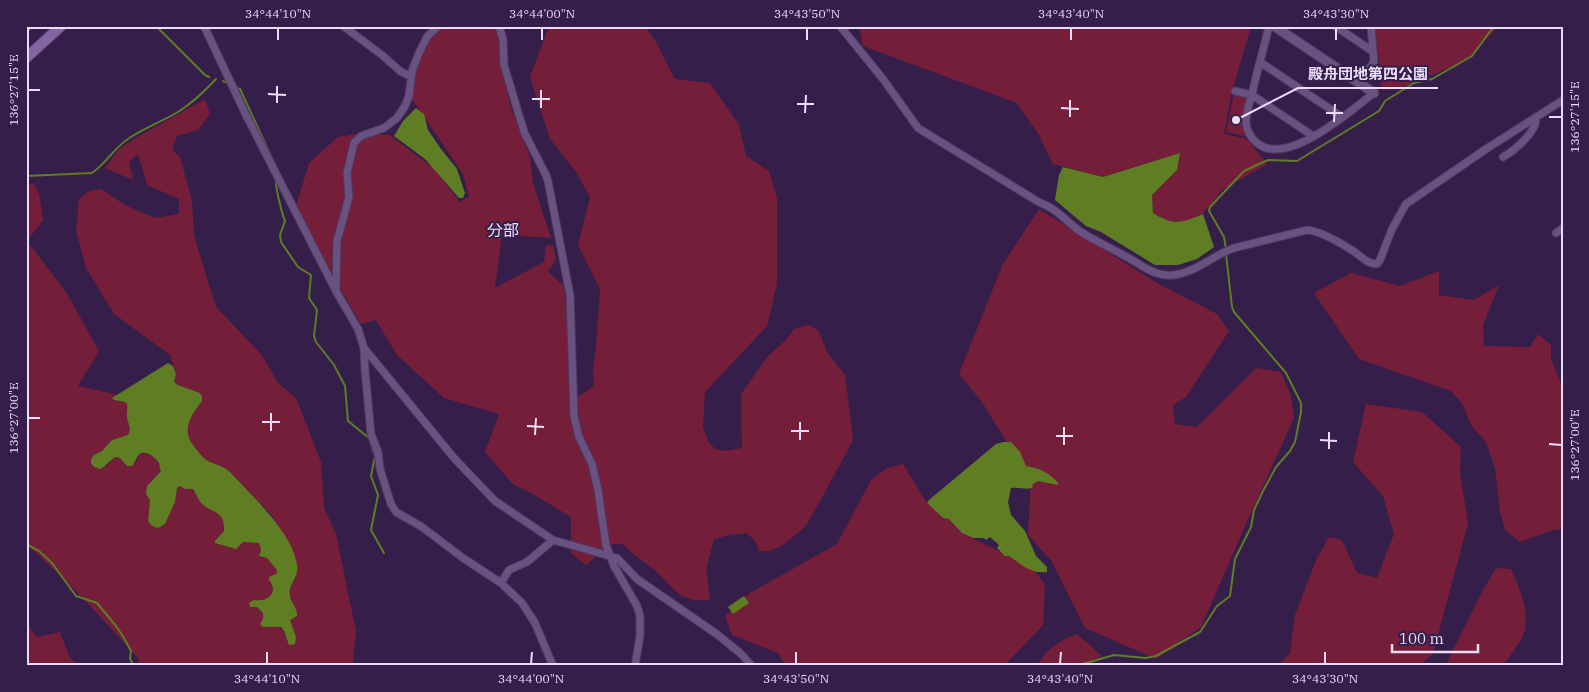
<svg xmlns="http://www.w3.org/2000/svg" width="1589" height="692" font-family="'IBM Plex Serif','Noto Sans JP',serif">
<style>
.green{fill:#741e39}
.water{fill:#5f7d23}
.lines{fill:none;stroke-linecap:round;stroke-linejoin:round}
.stream{stroke:#5f7d23;stroke-width:2}
.river{stroke:#5f7d23;stroke-width:10}
.minor-casing{stroke:#4e395f;stroke-width:9}
.tertiary-casing{stroke:#4e395f;stroke-width:11}
.secondary-casing{stroke:#4e395f;stroke-width:12}
.minor{stroke:#695181;stroke-width:7}
.tertiary{stroke:#695181;stroke-width:9}
.secondary{stroke:#8465a4;stroke-width:10}
.ticks{fill:none;stroke:#eaddf9;stroke-width:2}
.labels{text-anchor:middle;stroke-width:4;stroke-linejoin:round;paint-order:stroke}
.quarter-label{font-size:16px;fill:#eaddf9;stroke:#351f4a}
.leader{fill:none;stroke:#eaddf9;stroke-width:2}
.callout-dot{fill:#eaddf9;stroke:#351f4a;stroke-width:2}
.callout-label{font-size:15px;text-anchor:middle;font-weight:bold;fill:#eaddf9;stroke:#351f4a;stroke-width:4;stroke-linejoin:round;paint-order:stroke}
.neatline{fill:none;stroke:#eaddf9;stroke-width:2}
.ticks-label{font-size:12px;text-anchor:middle;fill:#eaddf9}
</style>
<rect width="100%" height="100%" fill="#351f4a"/>
<path class="green" d="M441,26H495L499,37L500,62L511,108L530,157L533,183L551,238L502,235L495,288L544,262L546,246L553,245L556,259L548,272L564,286L569,328V399H575L594,386L593,373L596,346L600,289L578,245L590,197L576,172L550,139L530,77L549,26H645L656,42L675,79L710,83L739,125L746,156L769,171L777,198V284L767,326L705,392L703,427L708,441L715,449L725,451L742,448L741,394L768,356L786,340L794,329L809,325L819,331L827,352L845,375L853,440L824,494L805,527L780,547L768,551H759L756,542L747,533L729,535L714,539L706,569L710,600C675,603 675,586 652,568C642,560 631,553 622,544C608,541 596,557 586,565L571,553V517L533,494L514,485L485,452L499,414L444,398L397,355L376,320L361,324L336,281L296,206L309,163L338,137L363,133L390,135L433,168L460,202L469,196L463,174L412,99L414,72L429,38Z
M859,26H1242L1250,30L1232,91L1224,134L1247,139L1267,164L1222,190L1203,214L1186,221L1168,222L1153,213L1152,195L1177,170L1180,153L1103,177L1053,164L1039,135L1017,103L863,46Z
M1375,26H1499L1482,43L1467,60L1399,89L1382,90Z
M1234,93L1247,96L1248,98V137L1226,132Z
M205,99L210,114L198,130L177,136L172,150L180,157L192,201L194,236L216,307L261,354L278,383L296,398L321,462L324,508L336,534L356,631L353,657L354,666H140L137,657C102,618 66,579 26,544V185L34,184L39,194L43,220L27,241L66,292L99,351L78,386L118,395L113,398V400L125,402L127,404C128,409 126,413 127,418C128,425 132,427 128,435L112,440L102,451L94,455L106,466L115,457L120,458L127,466L136,462L139,455L142,453C152,454 159,461 161,471L150,482L146,494L150,500L148,521L165,524L175,502L177,487L180,486L185,489H193C196,493 198,500 202,504C214,514 225,511 224,531L215,541L225,546H231L243,542L259,543L261,550L260,557L267,558L277,569L276,574L269,580C279,593 268,602 254,600L257,607L264,613L263,619C280,627 283,627 289,644L296,637L290,620L297,612C289,595 286,594 296,577L289,543L272,516L230,472C224,466 216,465 209,462C199,457 188,442 187,431C186,414 206,404 200,393L178,385L174,382L176,374L170,355L114,314L86,268L76,230L79,199L89,191L101,189L125,205L155,218L179,214V199L147,185L138,154L129,162L133,180L105,168L118,150L134,139Z
M1039,209L1157,283L1217,314L1229,331L1186,397L1173,405L1175,424L1197,427L1256,368L1281,372L1291,396L1294,418L1249,517L1201,627L1156,659L1085,628L1051,560L1028,535L1031,481L982,402L959,374L1003,264Z
M1439,271V295L1474,300L1499,285L1483,325L1484,346L1530,347L1538,334L1551,345V359L1563,388V529L1553,530L1520,542L1505,530L1500,512L1495,468L1486,442L1471,425L1462,403L1451,391L1359,359L1314,293L1351,273L1400,286Z
M1366,404L1422,412L1461,447L1460,473L1468,523L1433,654L1419,666H1278L1290,653L1295,615L1317,558L1329,537L1342,540L1357,573L1377,578L1394,534L1383,496L1353,462Z
M903,464L927,503L943,518L949,519L962,533L1015,559L1036,572L1045,585L1043,625L1004,666H786L778,653L732,635L725,616L750,593L837,544L871,480L887,468Z
M1496,568L1511,569C1520,590 1530,610 1524,633C1521,642 1509,657 1503,666H1445L1482,592Z
M26,623L37,637L60,632L70,658L80,666H26Z
M1077,634L1102,656L1080,666H1037C1046,649 1060,640 1077,634Z"/>
<path class="water" d="M416,108L424,114L428,130L441,149L457,169L465,193L463,198H459L425,159L394,136L403,121Z
M1180,153L1177,170L1152,195L1153,213C1174,226 1181,223 1203,214L1214,247L1197,259L1178,265H1155L1101,232L1086,226L1055,200L1059,175L1063,167L1103,177Z
M168,363L173,366L176,374L174,382L178,385L200,393L202,397V401C189,418 180,432 197,450C200,454 204,459 208,461C216,465 224,466 230,472C251,495 293,533 297,565C299,579 288,584 290,595C290,602 298,608 297,616L290,620L296,637L295,644L289,645L284,631L281,627H263L260,624L263,619V613L257,607H250L249,603L254,600C268,602 279,593 269,580V577L276,574L277,570L267,558L259,556L261,550L259,543L243,542L236,549L215,543V541L224,531C225,511 214,514 202,504C198,500 196,493 193,489H185L180,486L177,488L175,502L165,524L158,528L152,526L148,521L150,500L146,494L147,486L161,471C160,470 159,463 159,463C156,458 147,451 141,453C137,455 135,463 132,466H127L120,458L115,457L101,469L94,467L91,463V459L94,455L102,451L112,440L128,435C132,427 128,425 127,418C126,413 128,409 127,404L125,402L114,400L112,398Z
M1003,442H1011L1020,452L1026,466C1038,468 1051,473 1058,483V485L1038,481L1033,484L1032,488C1025,490 1019,487 1011,488L1008,502L1011,515L1025,531L1036,556L1047,567V572C1031,574 1021,564 1009,556H1005L997,548L999,545L990,537L986,540L984,538H973L962,533L949,519L943,518L927,503L929,500L996,444Z
M744,596L749,603L733,614L728,607Z"/>
<g class="lines">
<path class="stream" d="M156,26L205,75L209,77
M223,81L229,84
M237,88L240,89L277,169
M26,176L92,173C107,163 115,146 131,137C146,127 163,121 178,112C192,103 205,91 216,79
M276,181C275,186 282,214 285,221L280,235L281,242L298,267L311,275L309,298L317,310L314,336L316,342L334,365L345,386L348,421L369,438L375,456L371,476L378,495L371,530L384,553
M1226,249L1224,237L1209,211L1210,207L1244,171L1268,160L1297,161L1379,111L1385,101L1414,83L1432,79L1472,56L1494,26
M26,544L39,551L52,563L76,596L97,603L116,626L124,638L131,651L130,659L134,666
M1076,666L1114,655L1146,658L1156,656L1200,632L1217,606L1230,596L1235,559L1251,527L1254,510L1263,491L1276,467L1290,451L1295,442L1301,412V403L1286,373L1234,312L1232,307L1226,254"/>
<path class="river" d="M26,27L27,26"/>
<defs>
<path id="minor" d="M204,26L247,117L336,291L358,329L364,348L454,458L495,501L553,540L617,558L637,579L718,635L740,653L752,666
M343,26L382,55L400,71L411,77
M499,26L503,39L504,65L518,112L525,134L546,175L548,181L570,295L574,416L579,437L592,464L598,490L606,545L614,566L637,606L640,616V635L635,666
M840,26L883,79L918,128L1037,201C1042,204 1049,206 1054,210C1063,216 1071,225 1081,232C1097,242 1115,250 1132,260C1146,268 1157,277 1174,275C1197,272 1213,255 1234,248L1307,230C1321,231 1344,245 1356,253C1363,258 1368,264 1377,264L1380,260L1392,229L1406,204L1486,149L1563,100
M1269,26C1264,47 1258,68 1253,90C1250,100 1246,112 1246,123C1247,131 1251,138 1257,143C1287,168 1350,111 1374,93
M1335,26L1341,30L1344,26
M1341,30L1372,51
M1260,62L1342,117
M1359,83L1374,62L1371,26
M1235,91L1252,95L1313,136
M1503,157C1514,151 1538,131 1536,117
M1556,233L1563,228
M336,288L337,241L349,197L347,173L354,143L361,136L384,128L397,118L405,106L409,96L412,71L419,53L427,37L438,26
M364,349L365,371L371,434L378,452L380,469L391,504L396,512L422,527L463,558L501,583L522,603L535,623L553,666
M501,583L509,570L527,562L553,540"/>
<path id="tertiary" d="M1274,26L1374,93"/>
<path id="secondary" d="M26,58L61,26"/>
</defs>
<use href="#minor" class="minor-casing"/>
<use href="#tertiary" class="tertiary-casing"/>
<use href="#secondary" class="secondary-casing"/>
<use href="#minor" class="minor"/>
<use href="#tertiary" class="tertiary"/>
<use href="#secondary" class="secondary"/>
</g>
<path class="ticks" d="M278,40V28M542,40V28M807,40V28M1071,40V28M1336,40V28M28,90H40M268,94L286,95M532,99H550M277,103V86M797,104H814M541,108V90M1061,108L1079,109M805,113L806,95M1326,113H1343M1070,117V100M1549,117H1562M1334,122L1335,104M28,418H40M262,422H280M527,426L544,427M271,431V413M791,431H809M535,435L536,418M1056,436H1073M800,440V422M1320,440L1337,441M1549,444L1562,445M1064,445V427M1329,449V432M267,664V652M531,664L532,652M796,664V652M1060,664L1061,652M1325,664V652"/>
<g class="labels">
<g class="quarter-label">
<text x="503" y="236">分部</text>
</g>
</g>
<path class="leader" d="M1236 120L1298 88H1438"/>
<circle class="callout-dot" cx="1236" cy="120" r="5"/>
<g class="callout-label">
<text x="1368" y="79">殿舟団地第四公園</text>
</g>
<rect width="1589" height="692" fill="none" stroke="#351f4a" stroke-width="55"/>
<path d="M1392 644v8h86v-8" fill="none" stroke="#eaddf9" stroke-width="2.5"/>
<text x="1399" y="644" font-size="15" fill="#eaddf9" stroke="#351f4a" stroke-width="4" paint-order="stroke">100 m</text>
<rect x="28" y="28" width="1534" height="636" class="neatline"/>
<g class="ticks-label">
<text x="278" y="18">34°44'10"N</text>
<text x="542" y="18">34°44'00"N</text>
<text x="807" y="18">34°43'50"N</text>
<text x="1071" y="18">34°43'40"N</text>
<text x="1336" y="18">34°43'30"N</text>
<text transform="translate(14 90) rotate(-90)" y="4">136°27'15"E</text>
<text transform="translate(1575 117) rotate(-90)" y="4">136°27'15"E</text>
<text transform="translate(14 418) rotate(-90)" y="4">136°27'00"E</text>
<text transform="translate(1575 445) rotate(-90)" y="4">136°27'00"E</text>
<text x="267" y="683">34°44'10"N</text>
<text x="531" y="683">34°44'00"N</text>
<text x="796" y="683">34°43'50"N</text>
<text x="1060" y="683">34°43'40"N</text>
<text x="1325" y="683">34°43'30"N</text>
</g>
</svg>
